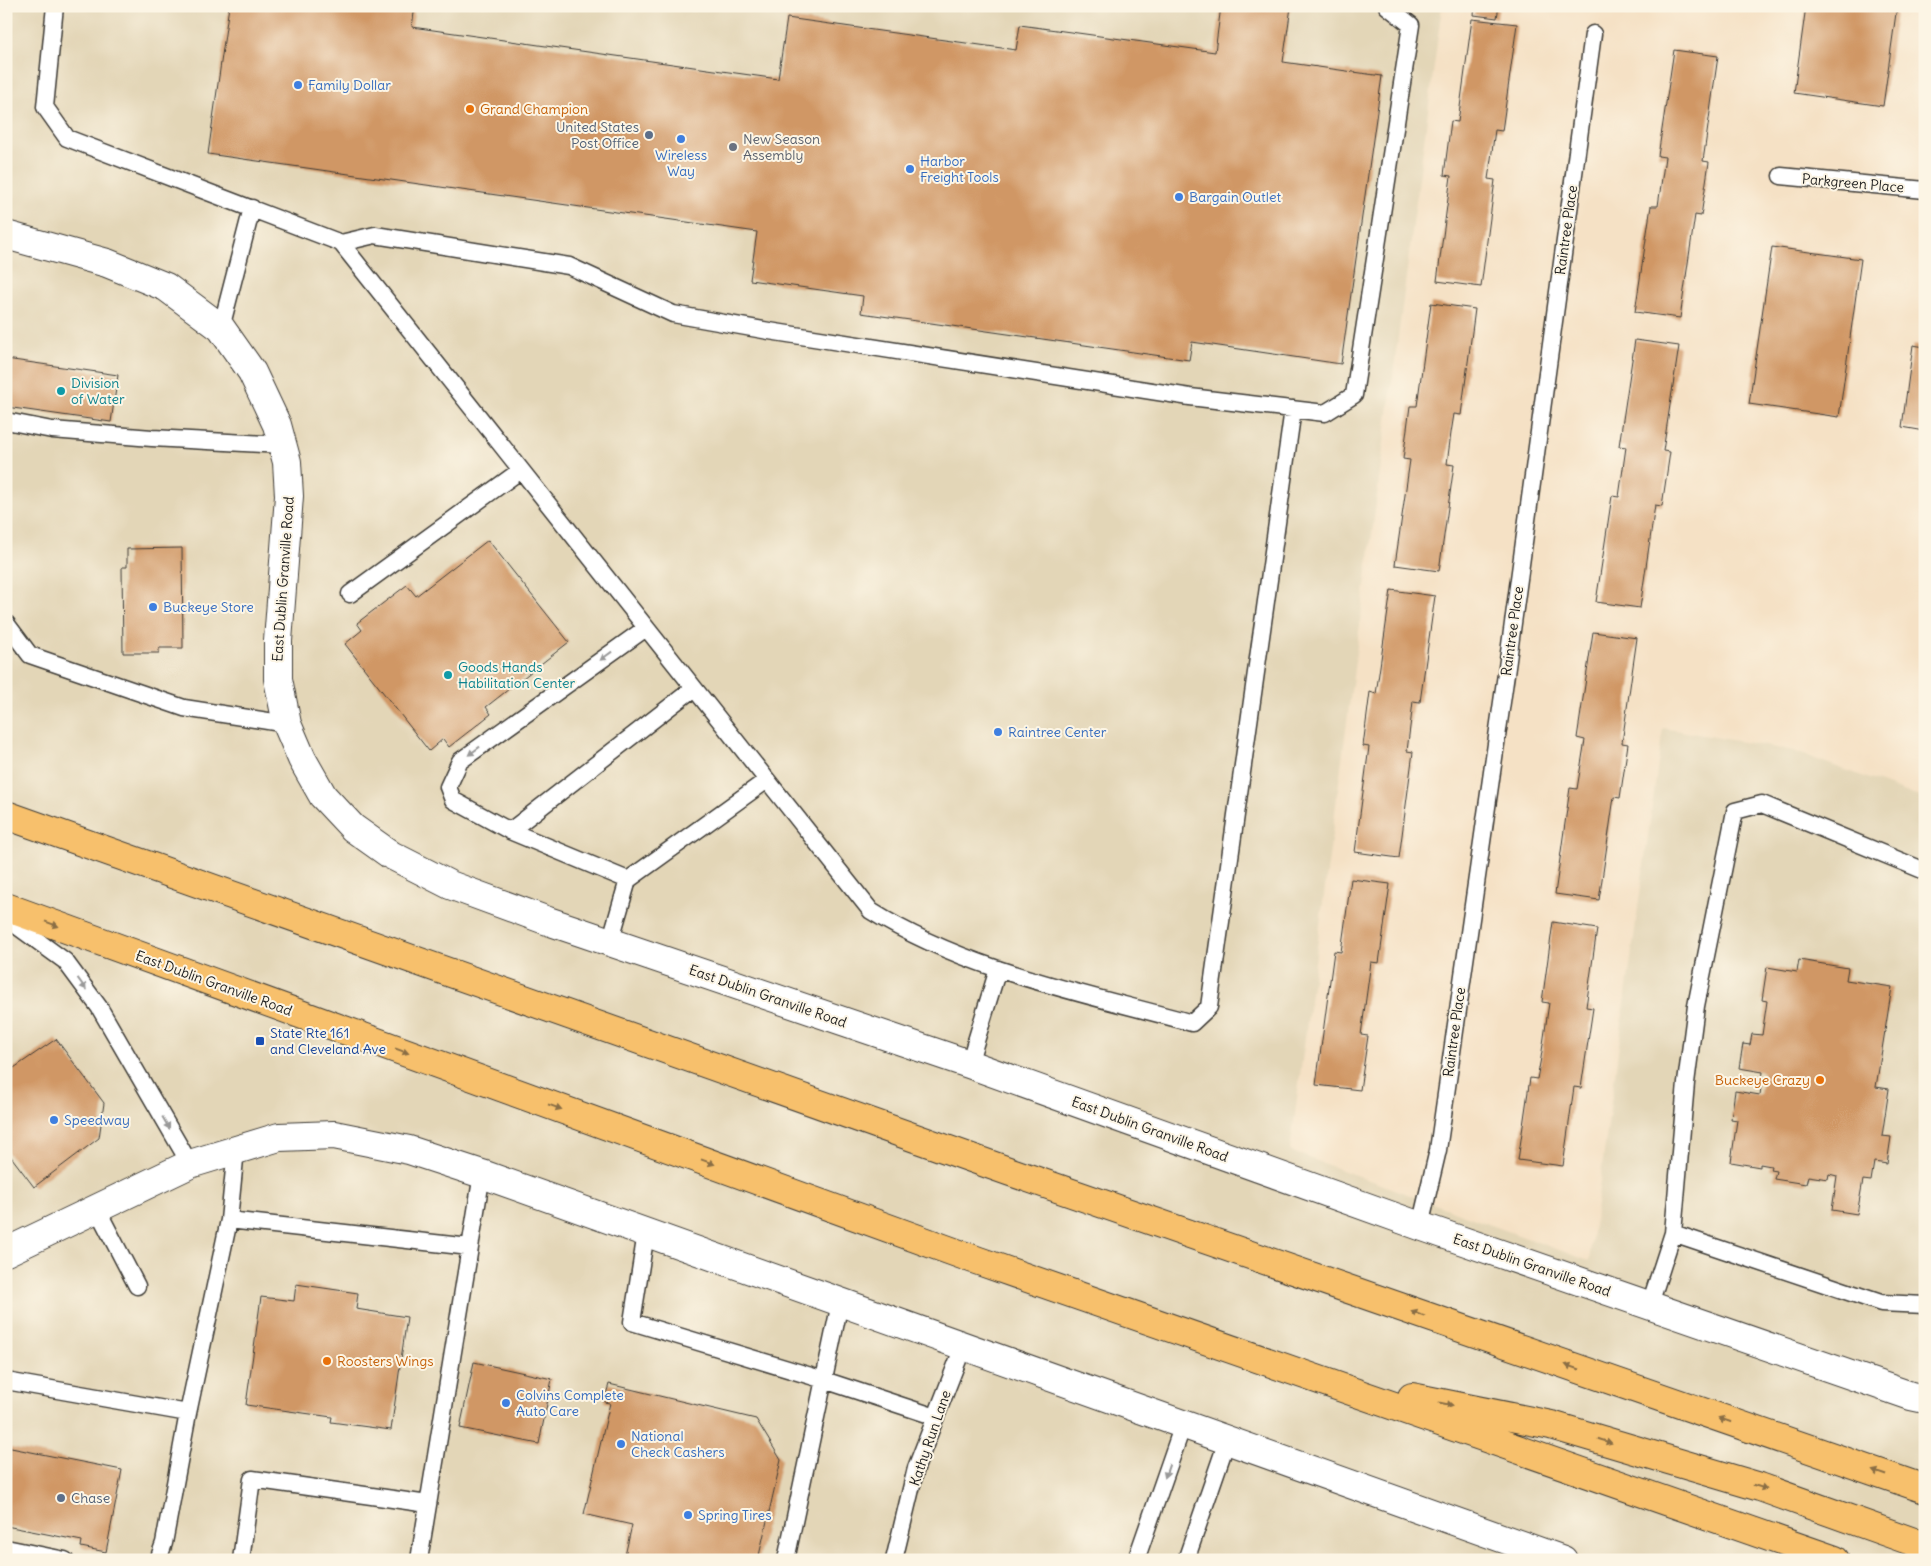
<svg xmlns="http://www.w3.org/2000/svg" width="1931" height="1566" font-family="Delius,sans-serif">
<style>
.built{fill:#e3d6b7}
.building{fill:#d09765}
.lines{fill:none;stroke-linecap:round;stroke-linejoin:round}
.lane-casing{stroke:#3d3a35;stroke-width:19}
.street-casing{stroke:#3d3a35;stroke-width:30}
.primary-casing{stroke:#3d3a35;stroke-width:30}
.lane{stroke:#fff;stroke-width:16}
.street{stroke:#fff;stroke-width:28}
.primary{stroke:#f7c06c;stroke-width:28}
.oneway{fill:#999}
.oneway2{fill:#8a6e44}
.shop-dot{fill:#3f7fe0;stroke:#fcf5e5;stroke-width:2}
.food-dot{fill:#e8710a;stroke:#fcf5e5;stroke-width:2}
.service-dot{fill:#5c6f8a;stroke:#fcf5e5;stroke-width:2}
.worship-dot{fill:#6b7280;stroke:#fcf5e5;stroke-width:2}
.culture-dot{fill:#0f9aa8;stroke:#fcf5e5;stroke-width:2}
.transit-dot{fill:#1a4fb4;stroke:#fcf5e5;stroke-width:2}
.labels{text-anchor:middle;stroke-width:4;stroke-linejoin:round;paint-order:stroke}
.shop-label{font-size:14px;fill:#366cbe;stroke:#fcf5e5;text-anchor:start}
.food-label{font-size:14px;fill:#c56008;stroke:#fcf5e5;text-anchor:start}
.service-label{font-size:14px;fill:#4e5e75;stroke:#fcf5e5;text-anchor:end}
.worship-label{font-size:14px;fill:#5b616d;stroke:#fcf5e5;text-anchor:start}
.street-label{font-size:14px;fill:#1c1c1c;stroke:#fcf5e5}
.culture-label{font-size:14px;fill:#0d838f;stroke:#fcf5e5;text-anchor:start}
.transit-label{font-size:14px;fill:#164399;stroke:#fcf5e5;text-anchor:start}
</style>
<rect width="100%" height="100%" fill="#fcf5e5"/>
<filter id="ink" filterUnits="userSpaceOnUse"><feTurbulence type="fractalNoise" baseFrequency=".02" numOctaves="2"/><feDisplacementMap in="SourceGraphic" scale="10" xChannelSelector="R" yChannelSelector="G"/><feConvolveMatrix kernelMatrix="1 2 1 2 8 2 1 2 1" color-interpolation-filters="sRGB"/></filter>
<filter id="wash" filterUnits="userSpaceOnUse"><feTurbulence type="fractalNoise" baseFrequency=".0096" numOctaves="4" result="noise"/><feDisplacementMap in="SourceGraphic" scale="20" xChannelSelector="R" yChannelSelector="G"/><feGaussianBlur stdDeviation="1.12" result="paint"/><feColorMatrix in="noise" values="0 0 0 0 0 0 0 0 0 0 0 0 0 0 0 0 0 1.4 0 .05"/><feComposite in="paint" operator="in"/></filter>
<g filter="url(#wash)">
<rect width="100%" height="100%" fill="#f5e1c5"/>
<path class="built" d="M6,6H1442L1290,1151L1589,1261L1663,728L1793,751L1925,799V1560H6Z"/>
<g id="blocks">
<path class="building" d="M229,6H415L412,27L778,79L787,18L1016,50L1020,25L1215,52L1221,6L1291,7L1283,62L1382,76L1341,364L1192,342L1189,360L861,313L863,296L750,280L757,232L208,154Z
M1475,6H1499L1497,18L1474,15Z
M1806,6H1897L1883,106L1794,93Z
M1472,19L1517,24L1502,131L1495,130L1491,159L1488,179L1495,180L1481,287L1437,281L1451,176L1444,175L1451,121L1458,122Z
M1674,50L1718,56L1703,161L1709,162L1701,216L1695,215L1680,318L1635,312L1651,206H1658L1665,157L1658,156Z
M1772,247L1861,259L1839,417L1749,404Z
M1431,303L1475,309L1461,415L1454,414L1451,433L1447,464L1454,465L1439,571L1395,565L1410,460L1403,459L1410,406H1417Z
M1635,340L1679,346L1663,451L1670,452L1662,506L1655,505L1640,608L1596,602L1612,496L1619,497L1626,447L1619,446Z
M1913,345L1925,347V431L1902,427Z
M6,359L118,375L111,422L6,407Z
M488,540L569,642L486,707L491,714L449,747L443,739L429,751L345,644L362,630L357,623L407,585L416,596Z
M182,548L183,648H159V653H123L122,567H127V549Z
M1391,590L1435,596L1420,702L1413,701L1411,719L1407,751L1413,752L1399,858L1355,852L1369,747L1363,746L1370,692L1376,694Z
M1593,632L1637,638L1622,743L1628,744L1620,798L1614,797L1599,900L1555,894L1570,788L1577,789L1585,740L1577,738Z
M1351,879L1390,884L1379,963L1371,962L1361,1035L1368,1036L1360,1090L1316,1085L1334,951L1341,952Z
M1553,922L1597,929L1586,1007L1593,1008L1581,1088L1574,1087L1563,1166L1518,1160L1530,1078L1537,1079L1541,1058L1549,1003L1542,1002Z
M1799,960L1848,968L1846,980L1892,987L1876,1087L1889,1089L1882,1136L1891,1137L1887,1164L1874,1162L1871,1181L1863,1180L1857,1214L1832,1210L1837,1176L1829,1174L1828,1179L1808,1176L1806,1184L1774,1179L1776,1171L1770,1170L1771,1166L1760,1164V1167L1731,1162L1737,1120L1731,1119L1735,1091L1760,1095L1763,1072L1739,1068L1743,1044L1750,1045L1752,1034L1762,1035L1767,1001L1762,1000L1767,967L1797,972Z
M56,1039L104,1103L99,1138L34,1187L6,1150V1083L8,1072Z
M296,1284L358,1293L356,1309L407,1317L391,1430L331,1422L332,1417L246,1405L261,1297L294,1301Z
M474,1362L552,1379L539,1444L460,1428Z
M609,1384L756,1419L781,1460L758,1560H624L632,1525L584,1514L610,1403L604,1402Z
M6,1447L122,1470L106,1552L81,1547L82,1541L6,1526Z"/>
</g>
</g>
<g filter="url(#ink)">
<use href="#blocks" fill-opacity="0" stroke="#3d3a35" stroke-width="1"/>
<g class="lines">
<defs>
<path id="lane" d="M55,6L45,107L67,138L341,243L871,911C967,971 1083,993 1192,1023L1209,1007L1293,409
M1781,176L1925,190
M341,243L375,235L569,266L673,314L769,331L1190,397L1325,413L1354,395L1411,25L1387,6
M221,328L252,208
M6,421L52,430L152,438L283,445
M350,594L521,470
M6,623L30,655L184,708L287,724
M694,688L510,831L628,880L767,780
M510,831L453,800L448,787L460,761L646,628
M6,918L65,961L99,1007L190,1164
M610,942L628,880
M969,1064L998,969
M97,1209L137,1286
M229,1220L236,1149
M1420,1226L1438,1150L1508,660L1593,34
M646,1233L632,1322L824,1380L936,1417
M1673,1233L1881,1303L1925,1305
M1649,1307L1673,1233L1686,1083L1696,1006L1735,811L1762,804L1925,871
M6,1381L188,1413
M6,1548L65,1560
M158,1560L164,1543L188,1413L229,1220L470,1247
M241,1560L252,1479L428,1504
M419,1560L482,1174
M786,1560L840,1303
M894,1560L916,1468L963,1347
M1136,1560L1183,1425
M1186,1560L1227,1441"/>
<path id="street" d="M6,235L107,263L166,287L221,328L252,372L277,425L287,462L289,496L278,641V679L287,724L302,759L323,796L353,828L391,855L450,885L548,921L969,1064L1420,1226L1911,1396L1925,1399
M6,1252L190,1164L279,1137L334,1135L409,1150L482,1174L1563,1560"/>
<path id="primary" d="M6,815L1008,1171L1925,1489
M6,907L976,1260L1835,1560
M1412,1397L1551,1425L1760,1487L1925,1546"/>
</defs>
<use href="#lane" class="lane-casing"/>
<use href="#street" class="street-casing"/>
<use href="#primary" class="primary-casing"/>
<use href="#lane" class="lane"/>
<use href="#street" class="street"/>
<use href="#primary" class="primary"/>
</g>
<defs><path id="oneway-solid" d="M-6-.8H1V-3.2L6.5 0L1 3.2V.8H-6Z" transform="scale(1.25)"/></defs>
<g class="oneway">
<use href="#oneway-solid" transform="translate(606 656) rotate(144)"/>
<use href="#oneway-solid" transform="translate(474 751) rotate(144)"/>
<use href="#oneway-solid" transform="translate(82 984) rotate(54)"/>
<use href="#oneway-solid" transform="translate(166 1123) rotate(60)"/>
<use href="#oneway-solid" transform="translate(1167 1471) rotate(109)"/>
</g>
<g class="oneway2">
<use href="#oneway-solid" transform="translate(52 924) rotate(20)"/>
<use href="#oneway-solid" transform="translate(402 1051) rotate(20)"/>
<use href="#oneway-solid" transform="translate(555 1107) rotate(20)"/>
<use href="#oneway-solid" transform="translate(708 1162) rotate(20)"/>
<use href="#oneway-solid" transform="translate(1418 1314) rotate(-161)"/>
<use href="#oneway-solid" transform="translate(1572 1367) rotate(-161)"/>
<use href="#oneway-solid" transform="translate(1446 1404) rotate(11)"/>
<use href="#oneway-solid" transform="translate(1725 1420) rotate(-161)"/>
<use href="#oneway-solid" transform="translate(1605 1441) rotate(17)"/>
<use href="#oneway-solid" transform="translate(1879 1473) rotate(-161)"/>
<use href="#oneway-solid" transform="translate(1760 1487) rotate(18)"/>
</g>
</g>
<g class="shop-dot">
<circle cx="298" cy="85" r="5"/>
<circle cx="681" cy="139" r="5"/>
<circle cx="910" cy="169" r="5"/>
<circle cx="1179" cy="197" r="5"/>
<circle cx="153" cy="607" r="5"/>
<circle cx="998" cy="732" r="5"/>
<circle cx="54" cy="1120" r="5"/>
<circle cx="506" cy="1403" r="5"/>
<circle cx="621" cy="1444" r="5"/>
<circle cx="688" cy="1515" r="5"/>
</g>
<g class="food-dot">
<circle cx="470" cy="109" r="5"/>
<circle cx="1820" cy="1080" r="5"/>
<circle cx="327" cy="1361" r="5"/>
</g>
<g class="service-dot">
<circle cx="649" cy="135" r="5"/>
<circle cx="61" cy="1498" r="5"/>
</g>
<circle class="worship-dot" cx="733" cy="147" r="5"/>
<g class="culture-dot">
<circle cx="61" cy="391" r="5"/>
<circle cx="448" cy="675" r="5"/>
</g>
<rect class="transit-dot" x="255" y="1036" width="10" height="10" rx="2.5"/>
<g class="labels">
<g class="shop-label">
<text x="308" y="90">Family Dollar</text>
<text x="681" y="160" text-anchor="middle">Wireless<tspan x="681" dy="16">Way</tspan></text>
<text x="920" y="166">Harbor<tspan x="920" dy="16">Freight Tools</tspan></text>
<text x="1189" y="202">Bargain Outlet</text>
<text x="163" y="612">Buckeye Store</text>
<text x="1008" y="737">Raintree Center</text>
<text x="64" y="1125">Speedway</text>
<text x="516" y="1400">Colvins Complete<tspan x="516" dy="16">Auto Care</tspan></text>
<text x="631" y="1441">National<tspan x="631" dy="16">Check Cashers</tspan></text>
<text x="698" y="1520">Spring Tires</text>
</g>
<g class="food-label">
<text x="480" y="114">Grand Champion</text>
<text x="1810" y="1085" text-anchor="end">Buckeye Crazy</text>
<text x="337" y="1366">Roosters Wings</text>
</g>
<g class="service-label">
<text x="639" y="132">United States<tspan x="639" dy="16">Post Office</tspan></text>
<text x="71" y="1503" text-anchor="start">Chase</text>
</g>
<g class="worship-label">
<text x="743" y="144">New Season<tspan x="743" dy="16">Assembly</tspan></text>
</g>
<g class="street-label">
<text transform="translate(1853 183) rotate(5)" y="5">Parkgreen Place</text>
<text transform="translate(1566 230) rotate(-82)" y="5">Raintree Place</text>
<text transform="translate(283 579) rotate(-86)" y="5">East Dublin Granville Road</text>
<text transform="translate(1512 631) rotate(-82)" y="5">Raintree Place</text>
<text transform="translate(214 983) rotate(20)" y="5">East Dublin Granville Road</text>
<text transform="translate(768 996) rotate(19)" y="5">East Dublin Granville Road</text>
<text transform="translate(1454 1032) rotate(-82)" y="5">Raintree Place</text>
<text transform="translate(1150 1129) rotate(20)" y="5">East Dublin Granville Road</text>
<text transform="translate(1532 1265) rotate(19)" y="5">East Dublin Granville Road</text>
<text transform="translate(930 1438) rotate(-71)" y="5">Kathy Run Lane</text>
</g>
<g class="culture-label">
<text x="71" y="388">Division<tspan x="71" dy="16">of Water</tspan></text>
<text x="458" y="672">Goods Hands<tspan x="458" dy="16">Habilitation Center</tspan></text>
</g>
<g class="transit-label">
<text x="270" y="1038">State Rte 161<tspan x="270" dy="16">and Cleveland Ave</tspan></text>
</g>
</g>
<rect width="1931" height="1566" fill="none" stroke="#fcf5e5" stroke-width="25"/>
</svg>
